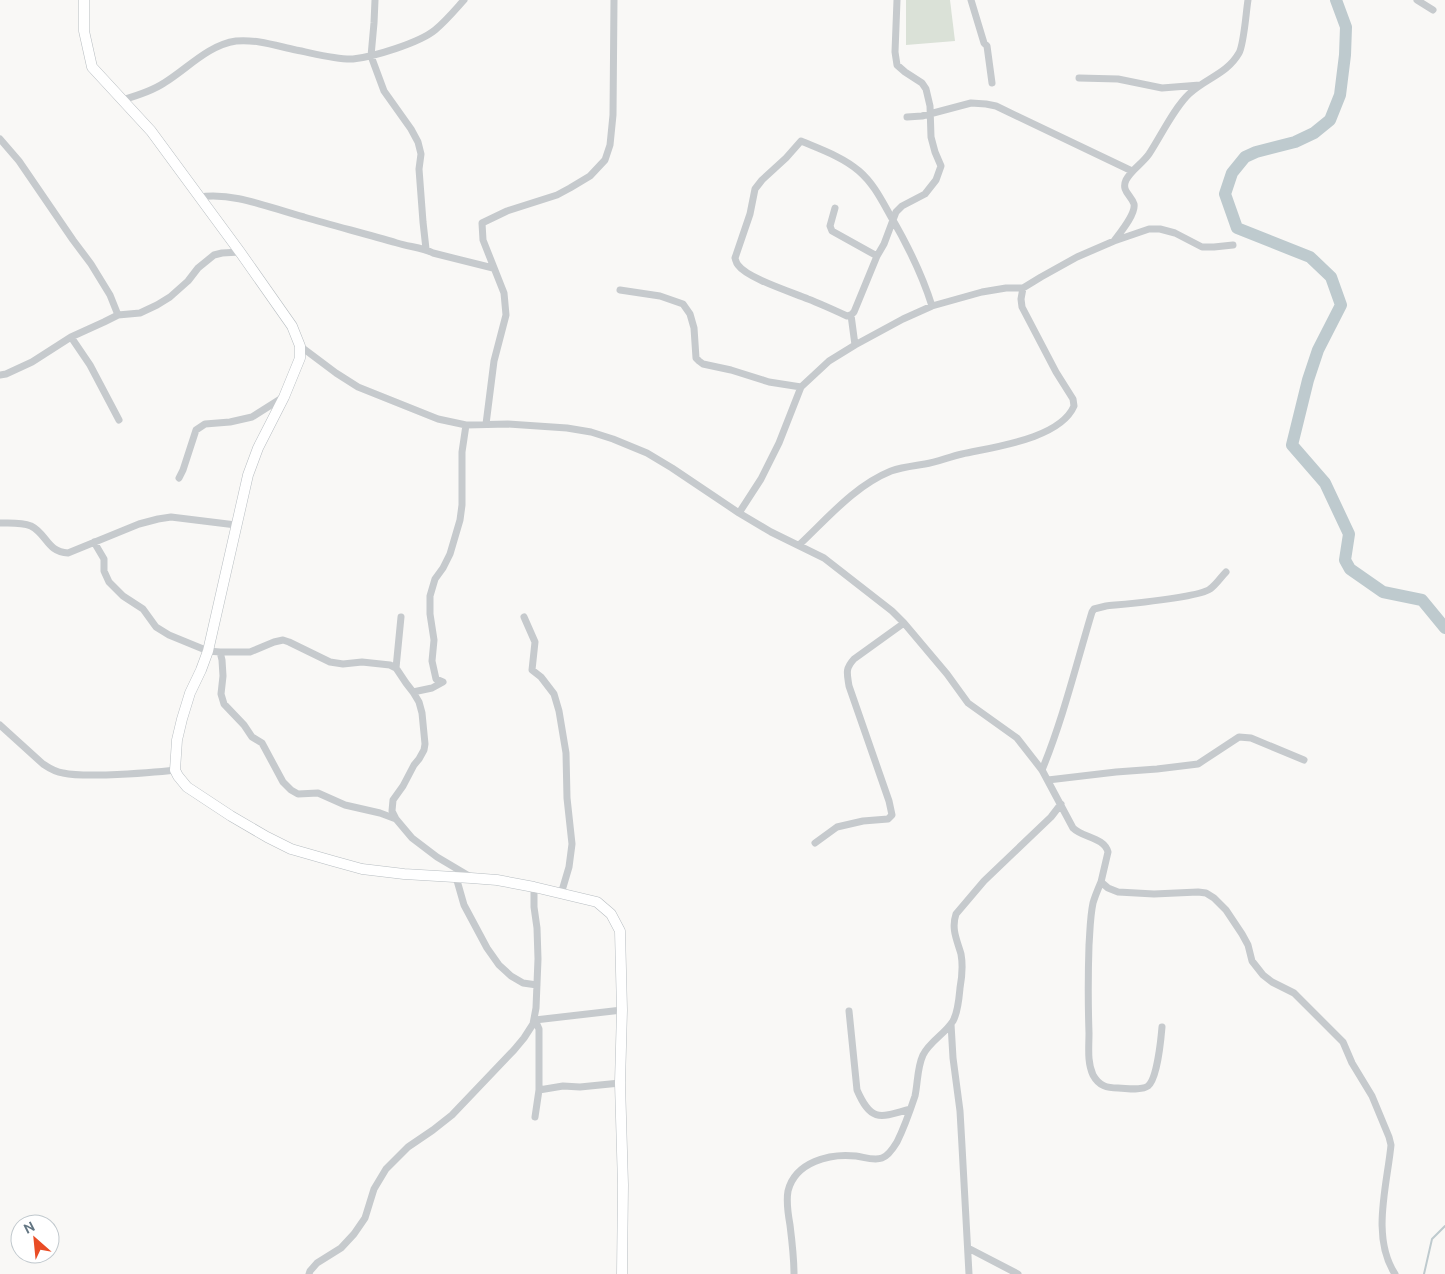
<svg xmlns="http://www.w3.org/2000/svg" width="1445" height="1274" font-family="Ubuntu,sans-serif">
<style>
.pitch{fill:#dae1d7}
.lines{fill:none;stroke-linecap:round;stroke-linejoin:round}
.stream{stroke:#becace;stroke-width:2}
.river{stroke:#becace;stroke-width:12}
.secondary-casing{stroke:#b8bec2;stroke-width:11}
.street{stroke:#c6cacd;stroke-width:7}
.secondary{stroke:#fff;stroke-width:10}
</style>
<rect width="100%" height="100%" fill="#f9f8f6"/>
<path class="pitch" d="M906,0H950L955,41L906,45Z"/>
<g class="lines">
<path class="stream" d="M1424,1274L1432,1239L1445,1226"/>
<path class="river" d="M1336,0L1346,27L1345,55L1340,95L1330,120L1314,133L1295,142L1256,152L1245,157L1232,173L1225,194L1237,228L1310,257L1331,277L1341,305L1318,350L1308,380L1292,445L1325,483L1349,534L1345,560L1350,569L1383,592L1422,600L1445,628"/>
<defs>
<path id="secondary" d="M84,0V31L92,67L151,131L240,252L292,326L300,346V358L284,397L258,448L248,475L208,651L201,670L190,693L182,719L177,740L175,770L178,776L187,787L231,816L267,837L291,849L333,861L362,869L404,874L471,878L497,880L534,887L597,902L611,914L620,931L622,1010L620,1083L623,1185L622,1274"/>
</defs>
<use href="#secondary" class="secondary-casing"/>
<path class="street" d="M375,0L374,23L371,56L384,91L411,129L418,142L421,154L419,169L423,222L426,249
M971,0L984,43L987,46L992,83
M1417,0L1433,10
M1079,78L1118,79L1162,88L1200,85
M122,100C136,96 152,91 164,83C187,69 208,45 236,41C256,39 277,46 296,50C312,53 337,60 353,59C373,57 419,43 435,30C446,21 455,10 464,0
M907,117L922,116L971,103L986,104L996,106L1132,171
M0,139L19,161L73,240L91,264L110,295L118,315
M199,197C236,192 269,208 304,217C335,226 366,234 397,243C409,247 422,247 433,253L493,268
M835,208L830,226L832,231L877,256
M1114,241C1120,233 1136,214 1134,204C1131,195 1121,191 1126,180C1132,169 1142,164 1149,154C1161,136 1174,108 1189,94C1206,78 1227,74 1239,53C1244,44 1246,12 1248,0
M620,290L660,296L683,304L690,314L694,328L696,358L699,361L703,364L731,370L769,382L801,387
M851,315L847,316C834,310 821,304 808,299C791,292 747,278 738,265C736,263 736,261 735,258L750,214L755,189L762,180L786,158L801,141C820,149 843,157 859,171C873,183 881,199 890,215C907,244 922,274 932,306
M71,337L90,365L119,420
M855,345L903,319L932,306L982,292L1006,288H1023L1041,277L1077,257L1114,241L1149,229H1160L1175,233L1202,247H1214L1233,245
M300,346L336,373L358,387L438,419L466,425L508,424L567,428L591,432L613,439L647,453L672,468L739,513L771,532L824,558L892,611L904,623L947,674L968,703L1017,738L1042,770L1073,828C1083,838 1104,837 1108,852L1101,882L1108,888L1118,892L1154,894L1198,892L1206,893L1214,898L1226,910L1242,934L1248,945L1252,961L1263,975L1272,982L1294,993L1343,1042L1352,1063L1372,1096L1389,1137L1391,1145C1387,1186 1371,1237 1395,1274
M0,375L6,374L32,362L71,337L104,322L118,315L140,313L157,305L170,297L188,281L198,268L214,255L222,253L240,252
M486,424L494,361L506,315L504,293L483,240L482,223L507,211L557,195L570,188L590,176L605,160L610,145L613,115L614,0
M179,478L183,470L196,430L205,424L230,422L252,417L282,398
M739,513L761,479L779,443L801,387L829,361L855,345L851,315L854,312L877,256L884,244L896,212L902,206L925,194L936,180L941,166L935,152L931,137L930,106L926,89L922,83L905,72L897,65L895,52L897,0
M0,523C10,523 21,522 31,526C47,534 47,552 68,553L139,524L158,519L171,517L236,525
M94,542L104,559V571L109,582L123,596L143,609L156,627L169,635L208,651L220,652H250L274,642L283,640L289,642L330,662L343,664L362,662L390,665L396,668L406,683L413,692L419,702L422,713L425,744L424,750L419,759L414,765L403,786L393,800L392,811L396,819L412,838L437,857L469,876
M799,545C827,519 854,486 891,471C902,467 913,466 925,464C937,462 949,457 962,454C993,447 1060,439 1074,406L1073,399L1056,372L1022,307L1021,299L1023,288
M524,617L535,642L532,670L541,677L554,694L559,711L566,753L567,798L572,844L569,867L561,894
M220,652L222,660L223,676L221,694L224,704L244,725L252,737L262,743L283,782L291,790L298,794L318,793L345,805L380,813L396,819
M396,668L401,617
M413,692L432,688L443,682L436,679L432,661L434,640L430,614V596L435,579L443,568L450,554L460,520L462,505V452L466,425
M0,725L43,764C49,768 55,772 63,773C77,776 92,775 106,775C129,774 152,773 175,770
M1042,770C1063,719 1076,665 1092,612L1094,609L1106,606C1125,604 1198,598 1210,589C1216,585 1221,577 1226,572
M1048,780L1116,772L1157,769L1198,764L1239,737L1251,738L1304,760
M815,843L837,827L863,821L888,819L892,815L889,801L849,686C847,673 845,669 854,659L904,623
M456,877L464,905L487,948L499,965L511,976L523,983L537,985
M1101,882C1098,889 1095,896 1093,903C1090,917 1090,932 1089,945C1088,975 1088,1004 1089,1033C1089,1047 1087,1062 1093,1075C1099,1086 1107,1088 1118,1088C1126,1088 1141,1091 1148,1086C1157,1079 1161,1039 1162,1027
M849,1011L857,1090C871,1122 879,1118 910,1109
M951,1024L953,1058L960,1111L962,1146L969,1274
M539,1090L563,1086L580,1087L620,1083
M535,1117L539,1090V1029L535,1020L622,1010
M968,1248L1018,1274
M309,1274L310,1271L317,1263L341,1248L354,1234L365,1218L374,1189L386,1169L408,1147L433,1130L452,1115L514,1050L524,1038L533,1024L536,1008L538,959L537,928L534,907V887
M794,1274C794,1258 792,1241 790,1225C788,1214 786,1202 788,1191C795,1162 830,1153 856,1156C864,1157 874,1161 882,1158C888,1156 894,1147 897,1142C903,1130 911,1108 915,1096C918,1082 917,1068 923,1055C930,1041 945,1034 953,1021C958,1012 959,999 960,988C962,977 963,965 961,954C957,940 951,929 956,914L984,881L1051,817L1061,804"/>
<use href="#secondary" class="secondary"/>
</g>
<g transform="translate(35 1239) rotate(333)"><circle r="24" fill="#ffffff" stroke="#c0c8cd"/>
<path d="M0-4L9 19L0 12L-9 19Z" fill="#e94c25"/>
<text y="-8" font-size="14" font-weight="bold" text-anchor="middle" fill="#627582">N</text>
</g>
</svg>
